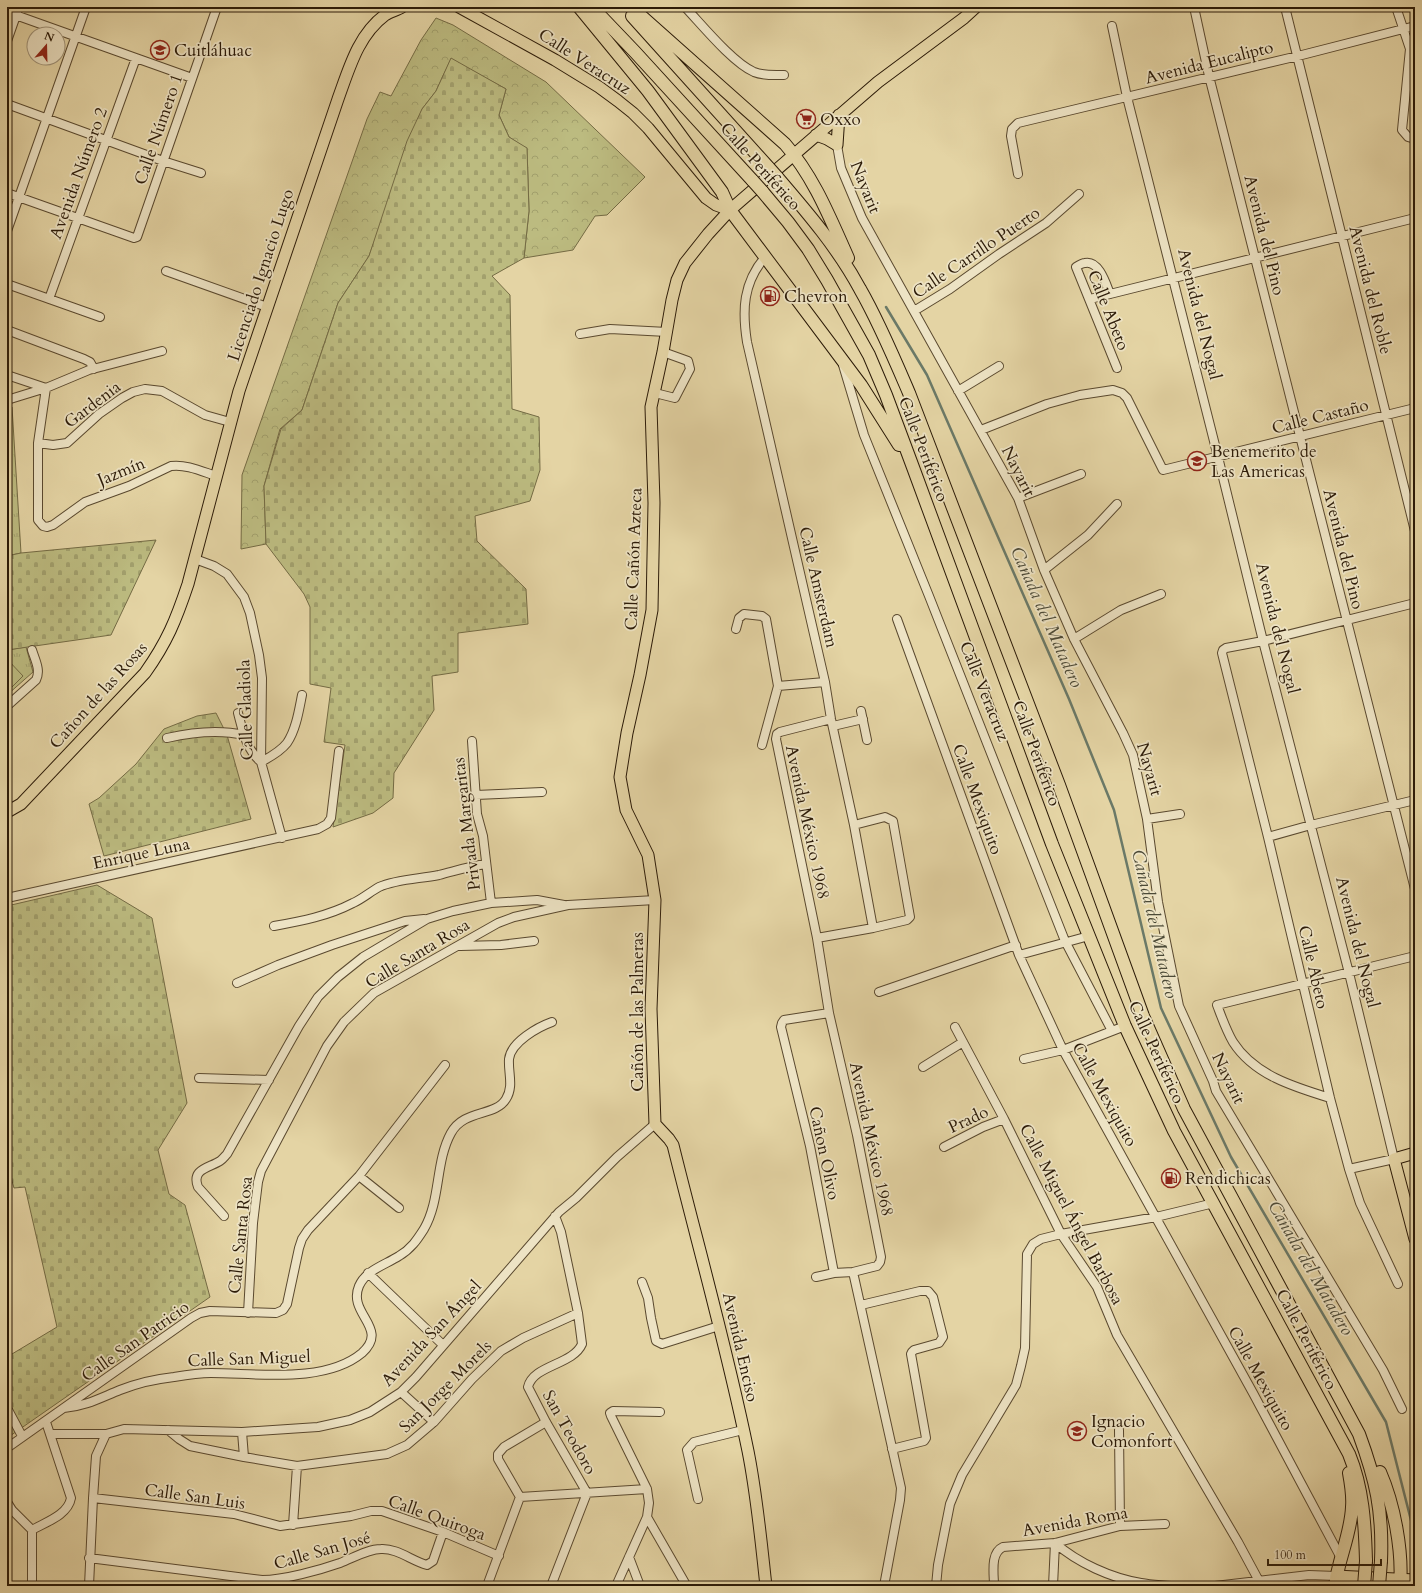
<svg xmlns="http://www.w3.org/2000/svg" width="1422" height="1593" font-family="Cardo,serif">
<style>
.grass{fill:url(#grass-tufts);stroke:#746b44}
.forest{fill:url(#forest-crowns);stroke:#746b44}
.cemetery{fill:url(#cemetery-stones);stroke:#746b44}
.pitch{fill:#bcbb80;stroke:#746b44}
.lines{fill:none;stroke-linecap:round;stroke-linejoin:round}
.stream{stroke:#6b7967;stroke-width:2.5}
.minor-casing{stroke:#5a492f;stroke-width:10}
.major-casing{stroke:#2c1b08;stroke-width:13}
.highway-casing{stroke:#2c1b08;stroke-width:14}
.minor{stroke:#ede3c4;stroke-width:8}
.major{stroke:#e4d4a4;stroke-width:11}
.highway{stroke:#e4d4a4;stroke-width:12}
.highway-bridge-casing{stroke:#2c1b08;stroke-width:14;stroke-linecap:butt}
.highway-bridge{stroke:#e4d4a4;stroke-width:12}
.labels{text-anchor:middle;stroke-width:3.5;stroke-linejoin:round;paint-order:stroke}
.poi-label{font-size:17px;fill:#2c1b08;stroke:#ede3c4;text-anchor:start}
.street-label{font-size:17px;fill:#2c1b08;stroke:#ede3c4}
.water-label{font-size:18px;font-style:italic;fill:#4c4a37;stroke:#ede3c4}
</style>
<defs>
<pattern id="grass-tufts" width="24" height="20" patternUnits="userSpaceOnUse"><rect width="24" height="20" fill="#bcbb80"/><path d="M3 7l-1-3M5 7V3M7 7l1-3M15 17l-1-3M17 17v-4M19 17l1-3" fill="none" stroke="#a2a06d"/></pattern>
<pattern id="forest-crowns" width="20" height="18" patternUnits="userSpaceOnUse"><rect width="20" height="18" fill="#bcbb80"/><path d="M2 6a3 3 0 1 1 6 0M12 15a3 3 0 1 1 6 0" fill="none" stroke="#a2a06d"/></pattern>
<pattern id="cemetery-stones" width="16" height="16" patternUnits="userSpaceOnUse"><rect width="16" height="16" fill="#bcbb80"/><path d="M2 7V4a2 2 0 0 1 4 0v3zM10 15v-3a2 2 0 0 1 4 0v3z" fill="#a2a06d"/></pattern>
</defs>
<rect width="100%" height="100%" fill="#e4d4a4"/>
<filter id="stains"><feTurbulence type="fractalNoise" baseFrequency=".005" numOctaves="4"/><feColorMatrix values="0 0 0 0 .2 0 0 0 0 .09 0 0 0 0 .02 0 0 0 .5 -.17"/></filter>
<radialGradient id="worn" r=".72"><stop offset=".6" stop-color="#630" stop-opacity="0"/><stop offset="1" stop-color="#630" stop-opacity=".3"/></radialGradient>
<path class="grass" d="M12,407L21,553L7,556V408Z
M26,647L33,672L7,695V650Z"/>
<path class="forest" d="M436,18L453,25L546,82L645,177L607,215L595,216L573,250L524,258L529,211L527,149L509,137L499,115L506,89L451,59L436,91L422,109L369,256L338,303L302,410L280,429L264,486L266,544L241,549L242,475L367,119L380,92L391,96L421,40Z"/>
<path class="cemetery" d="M451,58L506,89L499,115L509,137L527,148L529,211L524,258L492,276L510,295L512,409L539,417L540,470L530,501L475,516L477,541L526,589L528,624L458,633V672L432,676L434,710L394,773L393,798L373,813L333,827L345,745L324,742L331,688L310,684V607L304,594L266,544L264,486L281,429L302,410L338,303L369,256L407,141L422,109L436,91Z
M156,540L111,635L7,650V556L21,553Z
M216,713L227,735L251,819L104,856L89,804L99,798L136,764L164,729L197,716Z
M97,885L152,918L187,1103L158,1150L169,1194L185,1205L210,1297L7,1438V1357L57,1327L25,1187L14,1188L11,1177H7V906Z"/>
<path class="pitch" d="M7,659L23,676L10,689L7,686Z"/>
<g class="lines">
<path class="stream" d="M886,307L927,375L1069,699L1114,810L1161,1008L1231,1157L1386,1422L1415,1536"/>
<defs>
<path id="minor" d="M685,7C702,25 733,63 754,72C764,76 774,75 784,75
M1194,7L1209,76L1300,436L1415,889
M1285,7L1415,531
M1396,7L1410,49L1402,130L1408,137L1415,139
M7,12L192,78
M1112,26L1127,97L1218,457L1263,641L1349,973L1394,1159L1349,1169
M7,41L19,7
M7,104L163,161L201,173
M837,145L841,168L862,218L1018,498L1044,570L1074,639L1123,733L1133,755L1147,819L1158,902L1179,1006L1213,1081L1216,1091L1383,1370L1402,1409
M1018,174L1011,136L1012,129L1018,123L1298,56L1415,26
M7,193L134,238L137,237L217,7
M7,231L86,7
M765,257C743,283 742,310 747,342L825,682L831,719L854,825L873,928
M166,271L267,307
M7,284L100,317
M1110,294C1106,284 1099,260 1085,263C1082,263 1079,265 1076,267L1117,368
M49,299L136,58
M1090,299L1415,218
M914,311L950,289L999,254L1046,223L1079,194
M7,330L84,359L90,362L94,369
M580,334L610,329L667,332
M843,365L864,435L929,596L1065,941L1112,1031
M7,375L46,388L38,443V520L43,526L47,527L53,525L85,502L129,486L171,466C186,464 201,471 216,476
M958,391L999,366
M655,393L675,398L690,369L688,361L663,352
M7,400L46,388L89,370L162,351
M981,430L1047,404L1080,395L1113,390L1122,393L1127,398L1163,470L1415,408
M38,443L53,445L67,443L99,414L122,398L133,392L145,389L162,391L205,415L230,422
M1018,498L1081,474
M195,559L214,566L227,574L244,597L250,613L259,655L262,678L261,762L282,838
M1044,570L1088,535L1117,504
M897,619L1019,955L1063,1050L1253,1393L1341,1558
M736,629L739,618L744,614L762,616L766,619L778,686L762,745
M1074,639L1121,610L1161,594
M778,686L825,682
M7,706L36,680C41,670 35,660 32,650
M861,711L867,740
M238,713C243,732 246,749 261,762C270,757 280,752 287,743C296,730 299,710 302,695
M833,726L863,719
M167,738C193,732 218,729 244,735
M472,741L477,814L483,836L491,903
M476,795L542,792
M1147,819L1180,814
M1268,837L1311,825L1415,800
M7,898L318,829L327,824L331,818L339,751
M274,926C302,921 328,916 353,903C362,899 370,892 379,887C397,879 419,879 439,875C455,871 470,866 486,864
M817,938L873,928L907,920L910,917L893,821L885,817L854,825
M460,946L501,945L534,941
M1019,955L1089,936
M237,983L278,965L332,945L405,921L424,919
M879,992L1016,945
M829,1013L784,1020L782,1023L781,1027L810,1146L834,1273
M955,1027L1004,1119L1061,1234L1097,1287L1117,1335L1238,1542L1259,1581
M1024,1059L1063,1050L1125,1026
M923,1067L963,1042
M199,1078L269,1080
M1330,1098C1294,1087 1254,1075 1233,1042C1226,1030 1222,1018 1217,1005L1415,956
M944,1147L983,1127L1004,1119
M359,1176L399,1208
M224,1216L198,1187C191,1169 209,1168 220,1161C223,1159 225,1156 227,1154L299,1026L318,997L338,977L363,957L427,919L453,911L491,903L537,900L564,905
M853,1272L901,1488L900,1500L884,1586
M368,1273L443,1345
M816,1277L834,1273L853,1272L877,1266L880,1262L881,1257L857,1135L829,1013L817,938L776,739L777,734L780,732L831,719
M642,1282L648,1298L651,1318L656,1341L662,1344L719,1326
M1398,1284L1360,1203L1349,1169L1330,1098L1268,837L1222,653L1223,650L1226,648L1263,641L1415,603
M861,1305L920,1291H928L933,1297L943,1337L939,1343L914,1350L912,1352L911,1354L926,1438L924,1441L892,1449
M248,1313L253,1223L258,1182L261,1171L327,1046L344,1022L374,993L498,923L514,917L568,905L655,900
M401,1392L434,1422
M7,1408L22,1436
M64,1408C86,1406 100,1398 120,1390C138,1383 155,1379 174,1377C186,1375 199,1373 211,1373C256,1373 325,1384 362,1353C390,1328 347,1314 359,1286C366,1270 385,1265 399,1256C411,1249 417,1240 424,1229C441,1200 435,1162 451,1133C464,1109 495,1117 506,1099C514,1086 508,1073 509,1059C511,1042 538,1027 552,1022
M168,1430L179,1439L190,1446L244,1457L297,1466L387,1454L407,1445L434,1422L472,1379L501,1351L523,1338L578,1313
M1119,1430L1120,1526
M242,1432L244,1457
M51,1434H106
M7,1448L191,1318L200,1313L210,1311L276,1313L283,1310L287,1304L299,1248L302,1239L308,1230L359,1176L445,1065
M520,1497L647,1489
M93,1498L234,1514L280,1526L351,1516L371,1511H382L443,1532L499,1556
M698,1499L687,1450L694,1442L743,1430
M7,1502L12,1510L32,1530V1586
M647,1517L685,1583
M293,1525L297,1466
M32,1530C46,1522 68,1515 71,1498L46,1422
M1055,1543C1078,1563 1111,1578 1141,1583C1151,1585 1161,1585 1171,1586
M629,1557L640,1586
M89,1558L262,1580C284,1580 320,1570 340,1563C353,1558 368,1549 381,1549C397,1548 412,1561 427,1565L433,1561L443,1532
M89,1586L93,1498L96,1456L106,1434L124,1429L242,1432L318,1427L350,1420L370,1412L401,1392L416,1377L559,1212L576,1198L617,1157L655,1124
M487,1586L520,1497L498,1459V1454L504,1447L546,1422
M551,1586L587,1493L546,1422L528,1387C533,1365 573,1365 582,1344L578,1313L561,1232L555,1216
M616,1586L647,1517L649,1503L647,1489L611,1416L610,1413L613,1411L660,1412
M936,1586L938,1565L950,1504L962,1475L1016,1385L1021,1366L1025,1348L1027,1254L1033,1244L1041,1239L1061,1234L1156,1217L1214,1203
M994,1586C994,1573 990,1553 1003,1547L1055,1543L1120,1526L1165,1524
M1053,1586L1055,1543
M1215,1586L1309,1575L1336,1576"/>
<path id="major" d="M459,7L555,60L599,87L618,101L633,113L648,128L706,198L716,205L730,210
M816,135L827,139L837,145L839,115
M7,812L21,804L145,673C167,642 176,620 188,584L239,391L338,99C349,69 358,35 385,15C390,12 397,10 402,7
M1415,1153L1394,1159L1415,1239
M1336,1576L1415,1580
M766,1586C761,1541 757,1496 748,1451C727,1348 698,1246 673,1145L669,1139L655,1124L651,1009L655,900L648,855L626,810L620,777L627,733L640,675L652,610L654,503L651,407L663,352L672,300L677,280L685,263L708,234L730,210L878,82L964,18L976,7"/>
<path id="highway" d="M579,7L648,91L722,192L730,210L861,385L899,445
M592,7L635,52L753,181
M631,7L785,144C814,177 830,218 848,258
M632,16L769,168
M777,177C807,212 838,248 860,289C879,322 894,358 909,393L1059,785L1143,1016L1184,1109L1359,1434C1376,1480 1383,1511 1381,1561
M762,191L788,222L808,249L827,280L869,355L886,395L914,470L1052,844L1125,1026L1174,1131L1349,1454C1363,1488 1365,1524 1366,1561
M1380,1472C1394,1504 1403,1551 1400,1586
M1335,1586C1338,1560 1351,1534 1352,1507C1353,1496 1351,1484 1349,1473"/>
</defs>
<use href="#minor" class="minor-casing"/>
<use href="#major" class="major-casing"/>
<use href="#highway" class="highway-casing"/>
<use href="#minor" class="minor"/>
<use href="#major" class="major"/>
<use href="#highway" class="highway"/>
<defs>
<path id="highway-bridge" d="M769,168L777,177
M753,181L762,191
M1364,1586L1366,1561
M1379,1586L1381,1561"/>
</defs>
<use href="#highway-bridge" class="highway-bridge-casing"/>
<use href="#highway-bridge" class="highway-bridge"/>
</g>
<defs>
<symbol id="school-ring" viewBox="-11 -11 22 22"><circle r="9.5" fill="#ede3c4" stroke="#8f2418" stroke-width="1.5"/><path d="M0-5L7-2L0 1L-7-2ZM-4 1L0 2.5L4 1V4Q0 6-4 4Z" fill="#8f2418"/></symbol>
<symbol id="supermarket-ring" viewBox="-11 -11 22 22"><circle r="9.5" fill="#ede3c4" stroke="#8f2418" stroke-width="1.5"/><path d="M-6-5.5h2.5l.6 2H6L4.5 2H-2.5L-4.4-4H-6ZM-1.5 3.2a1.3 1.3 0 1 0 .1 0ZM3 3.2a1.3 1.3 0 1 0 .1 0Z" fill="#8f2418"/></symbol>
<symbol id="fuel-ring" viewBox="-11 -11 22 22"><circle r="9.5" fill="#ede3c4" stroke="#8f2418" stroke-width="1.5"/><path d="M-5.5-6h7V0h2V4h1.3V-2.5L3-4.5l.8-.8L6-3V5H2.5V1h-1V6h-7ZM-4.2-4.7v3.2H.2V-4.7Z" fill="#8f2418"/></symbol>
</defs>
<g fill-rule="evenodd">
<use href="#school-ring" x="149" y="39" width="22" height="22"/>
<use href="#supermarket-ring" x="795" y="108" width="22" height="22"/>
<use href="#fuel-ring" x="759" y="285" width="22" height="22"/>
<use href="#school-ring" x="1186" y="450" width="22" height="22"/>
<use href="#fuel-ring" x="1160" y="1167" width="22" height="22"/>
<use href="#school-ring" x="1066" y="1420" width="22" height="22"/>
</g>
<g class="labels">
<g class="poi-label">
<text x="174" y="56">Cuitláhuac</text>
<text x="820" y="125">Oxxo</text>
<text x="784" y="302">Chevron</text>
<text x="1211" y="457">Benemerito de<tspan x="1211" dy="20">Las Americas</tspan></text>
<text x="1185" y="1184">Rendichicas</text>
<text x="1091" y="1427">Ignacio<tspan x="1091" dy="20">Comonfort</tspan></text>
</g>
<g class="street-label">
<text transform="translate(585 61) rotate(33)" y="6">Calle Veracruz</text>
<text transform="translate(1209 62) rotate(-14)" y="6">Avenida Eucalipto</text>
<text transform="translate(158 129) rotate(-71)" y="6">Calle Número 1</text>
<text transform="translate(761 166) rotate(48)" y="6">Calle Periférico</text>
<text transform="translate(78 173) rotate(-70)" y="6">Avenida Número 2</text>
<text transform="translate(866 187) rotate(68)" y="6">Nayarit</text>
<text transform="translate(1265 235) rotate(76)" y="6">Avenida del Pino</text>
<text transform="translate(976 252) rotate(-34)" y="6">Calle Carrillo Puerto</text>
<text transform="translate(260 275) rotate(-72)" y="6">Licenciado Ignacio Lugo</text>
<text transform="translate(1371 290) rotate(76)" y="6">Avenida del Roble</text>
<text transform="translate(1109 310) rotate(68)" y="6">Calle Abeto</text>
<text transform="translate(1200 314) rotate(76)" y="6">Avenida del Nogal</text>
<text transform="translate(92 404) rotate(-37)" y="6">Gardenia</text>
<text transform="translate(1320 416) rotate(-14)" y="6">Calle Castaño</text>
<text transform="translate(924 449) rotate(69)" y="6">Calle Periférico</text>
<text transform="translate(121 471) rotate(-22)" y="6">Jazmín</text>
<text transform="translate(1019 471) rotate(63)" y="6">Nayarit</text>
<text transform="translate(1344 549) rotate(76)" y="6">Avenida del Pino</text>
<text transform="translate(633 559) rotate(-88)" y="6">Calle Cañón Azteca</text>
<text transform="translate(819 587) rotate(77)" y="6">Calle Amsterdam</text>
<text transform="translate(1278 628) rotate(76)" y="6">Avenida del Nogal</text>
<text transform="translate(985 691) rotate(68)" y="6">Calle Veracruz</text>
<text transform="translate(98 695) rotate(-48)" y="6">Cañon de las Rosas</text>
<text transform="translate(245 710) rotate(-92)" y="6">Calle Gladiola</text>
<text transform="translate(1037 753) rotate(70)" y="6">Calle Periférico</text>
<text transform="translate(1150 769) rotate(74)" y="6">Nayarit</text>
<text transform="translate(978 799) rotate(70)" y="6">Calle Mexiquito</text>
<text transform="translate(808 822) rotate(78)" y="6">Avenida México 1968</text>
<text transform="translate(466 824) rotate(-97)" y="6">Privada Margaritas</text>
<text transform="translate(141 853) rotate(-12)" y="6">Enrique Luna</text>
<text transform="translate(1358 942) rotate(76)" y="6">Avenida del Nogal</text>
<text transform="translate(417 953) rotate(-31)" y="6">Calle Santa Rosa</text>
<text transform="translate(1314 967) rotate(77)" y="6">Calle Abeto</text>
<text transform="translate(637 1012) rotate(-90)" y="6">Cañón de las Palmeras</text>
<text transform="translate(1157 1052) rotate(65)" y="6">Calle Periférico</text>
<text transform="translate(1229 1078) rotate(64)" y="6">Nayarit</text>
<text transform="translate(1105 1094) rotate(61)" y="6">Calle Mexiquito</text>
<text transform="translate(968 1119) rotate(-25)" y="6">Prado</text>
<text transform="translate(872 1139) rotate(78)" y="6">Avenida México 1968</text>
<text transform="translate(825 1153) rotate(78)" y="6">Cañon Olivo</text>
<text transform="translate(1072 1214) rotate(62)" y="6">Calle Miguel Ángel Barbosa</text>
<text transform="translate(240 1235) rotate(-84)" y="6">Calle Santa Rosa</text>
<text transform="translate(431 1333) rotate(-47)" y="6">Avenida San Ángel</text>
<text transform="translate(1307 1339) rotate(62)" y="6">Calle Periférico</text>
<text transform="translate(135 1341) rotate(-35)" y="6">Calle San Patricio</text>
<text transform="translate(741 1347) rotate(77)" y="6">Avenida Enciso</text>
<text transform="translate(249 1358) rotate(-2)" y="6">Calle San Miguel</text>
<text transform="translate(1261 1378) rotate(61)" y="6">Calle Mexiquito</text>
<text transform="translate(445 1386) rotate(-45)" y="6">San Jorge Morels</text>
<text transform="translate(570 1432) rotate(61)" y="6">San Teodoro</text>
<text transform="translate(195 1496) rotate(8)" y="6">Calle San Luis</text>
<text transform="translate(437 1517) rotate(20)" y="6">Calle Quiroga</text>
<text transform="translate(1075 1521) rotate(-10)" y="6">Avenida Roma</text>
<text transform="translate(322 1550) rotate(-16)" y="6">Calle San José</text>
</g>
<g class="water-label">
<text transform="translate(1047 617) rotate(66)" y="6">Cañada del Matadero</text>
<text transform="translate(1155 924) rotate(77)" y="6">Cañada del Matadero</text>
<text transform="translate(1311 1268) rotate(60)" y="6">Cañada del Matadero</text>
</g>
</g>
<rect width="1422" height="1593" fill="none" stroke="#e4d4a4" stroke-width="24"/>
<rect x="8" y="8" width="1406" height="1577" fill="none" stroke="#2c1b08" stroke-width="2"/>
<rect x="12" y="12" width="1398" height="1569" fill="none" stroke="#2c1b08"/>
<g transform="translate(46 46) rotate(20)"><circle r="19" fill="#ede3c4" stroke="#a09379"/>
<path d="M0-3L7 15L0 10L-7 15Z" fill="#8f2418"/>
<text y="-6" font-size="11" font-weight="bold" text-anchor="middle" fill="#2c1b08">N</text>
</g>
<path d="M1268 1559v6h113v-6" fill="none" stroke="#2c1b08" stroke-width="2"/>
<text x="1274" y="1559" font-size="12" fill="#2c1b08" stroke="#ede3c4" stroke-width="3" paint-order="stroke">100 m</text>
<rect width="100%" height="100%" filter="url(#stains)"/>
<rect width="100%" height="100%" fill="url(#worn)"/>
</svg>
